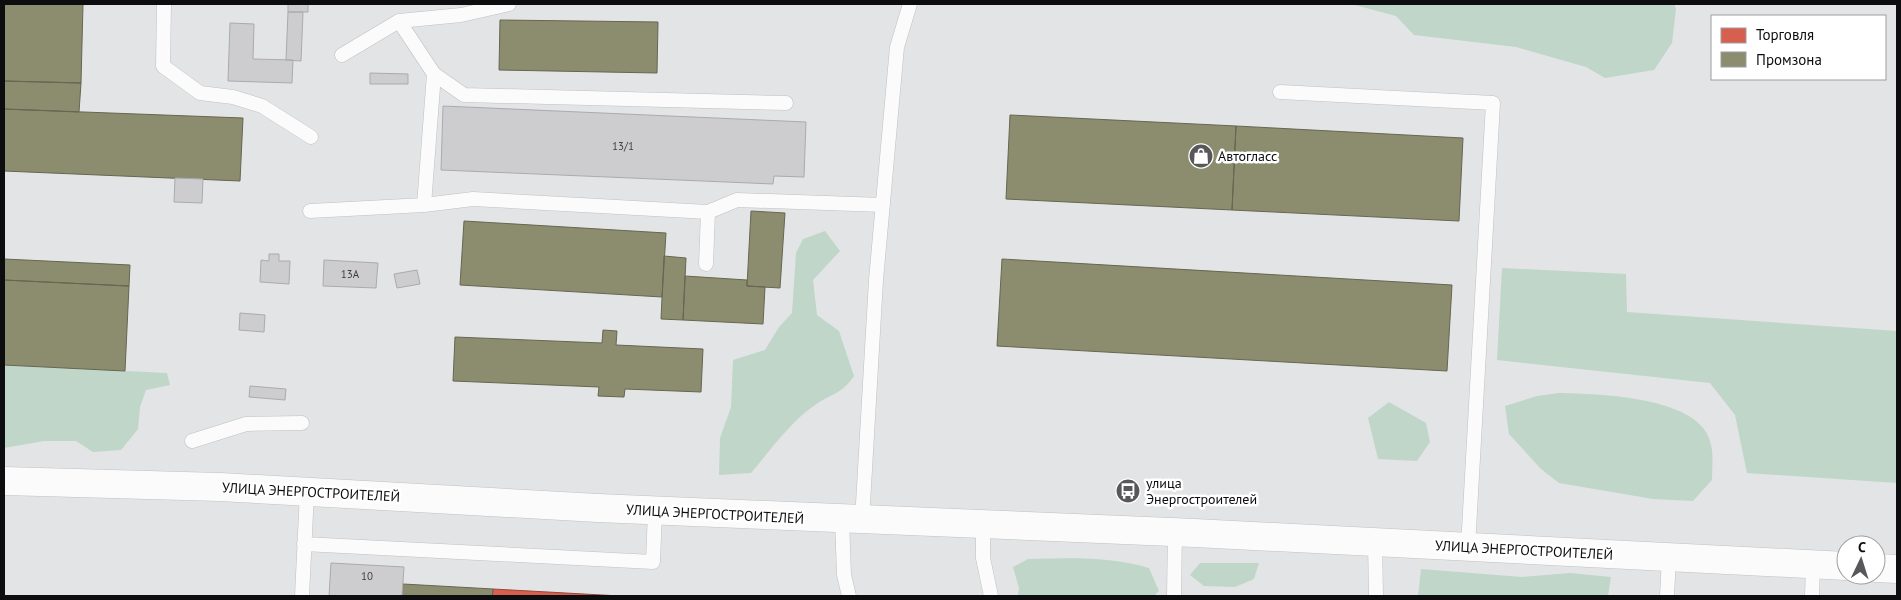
<svg xmlns="http://www.w3.org/2000/svg" width="1901" height="600" font-family="'PT Sans',sans-serif">
<style>
.green{fill:#bfd6c9}
.shops{fill:#d6604d;stroke:#9a473a}
.industry{fill:#8c8c6e;stroke:#666652}
.building{fill:#cdcdcf;stroke:#ababad}
.lines{fill:none;stroke-linecap:round;stroke-linejoin:round}
.service-casing{stroke:#bfc0c1;stroke-width:15}
.secondary-casing{stroke:#bfc0c1;stroke-width:29}
.service{stroke:#fbfbfb;stroke-width:14}
.secondary{stroke:#fbfbfb;stroke-width:28}
.labels{text-anchor:middle;stroke-width:5;stroke-linejoin:round;paint-order:stroke}
.number-label{font-size:11px;fill:#3d3d3f}
.poi-label{font-size:14px;fill:#0d0d0f;stroke:#fff;text-anchor:start}
.street-label{font-size:14px;fill:#0d0d0f;stroke:#fff}
</style>
<rect width="100%" height="100%" fill="#e3e4e6"/>
<path class="green" d="M1351,4H1674L1676,9L1672,43L1654,70L1605,78L1586,67L1516,47L1414,35L1396,16Z
M825,231L840,251L813,280L817,315L839,331L854,376C841,395 832,393 815,405C791,421 769,452 751,473L719,475L720,438L731,407L733,360L765,350L779,327L792,313L796,253L803,239Z
M1502,268L1626,274L1627,312L1897,331V483L1747,473L1735,415L1710,383L1497,360Z
M4,365L167,373L170,385L146,390L140,407L138,429L121,450L93,452L76,441H44L4,448Z
M1559,393C1597,394 1698,396 1710,441C1714,453 1712,468 1712,480L1693,501L1653,499L1559,483L1541,469L1509,434L1505,406L1537,396Z
M1389,402L1426,423L1430,442L1417,461L1378,459L1368,418Z
M1028,559C1069,558 1110,556 1149,568L1159,591L1154,596H1018L1019,588L1013,567Z
M1200,563H1259L1254,579L1235,587L1204,586L1190,575Z
M1421,569L1522,577L1570,573L1611,577L1608,596H1418Z"/>
<path class="shops" d="M493,589L620,596H492Z"/>
<path class="industry" d="M4,4H83L81,83L4,81Z
M500,20L658,22L657,73L499,70Z
M4,81L81,83L79,112L4,109Z
M4,109L243,118L240,181L4,171Z
M1010,115L1236,126L1232,210L1006,199Z
M1236,126L1463,138L1459,221L1232,210Z
M751,211L785,213L780,288L747,286Z
M464,221L666,233L662,297L460,285Z
M664,256L686,258L683,320L661,319Z
M4,259L130,265L129,286L4,280Z
M1002,259L1452,285L1447,371L997,346Z
M685,276L747,280V286L765,287L763,324L683,320Z
M4,280L129,286L125,371L4,365Z
M603,330L617,331L616,345L703,349L701,392L625,389L624,397L598,396L599,387L453,381L455,337L602,343Z
M403,584L493,589L492,596H402Z"/>
<path class="building" d="M288,4H308V12H288Z
M288,12H303L301,61L286,60Z
M230,23L254,24L253,59L293,60L292,83L228,81Z
M370,73L408,74V84H370Z
M443,106L806,122L804,177L774,176L773,184L441,170Z
M175,178L203,179L202,203L174,202Z
M269,254H279V261H290L289,284L260,282L261,260L269,261Z
M324,260L378,263L376,288L323,286Z
M417,270L420,284L397,288L394,274Z
M240,313L265,315L264,332L239,330Z
M250,386L286,389L285,400L249,397Z
M331,563L404,567L402,596H329Z"/>
<g class="lines">
<defs>
<path id="service" d="M164,4L163,66L200,93L233,97L262,106L311,137
M399,21L434,74L464,95L786,103
M342,55L399,21L461,15L509,4
M1280,92L1493,103L1468,547
M424,205L434,74
M310,211L424,205L473,199L708,212L737,200L883,205
M706,264L708,212
M192,441L246,424L302,423
M842,519L844,575L849,596
M862,521L876,280L897,47L910,4
M983,526V558L991,596
M1375,542L1376,596
M304,544L653,562L655,511
M302,596L307,492
M1174,596L1175,533
M1667,596L1669,558
M1812,596L1813,565"/>
<path id="secondary" d="M4,481L220,487L598,508L1195,533L1846,566
M1876,568L1897,569"/>
</defs>
<use href="#service" class="service-casing"/>
<use href="#secondary" class="secondary-casing"/>
<use href="#service" class="service"/>
<use href="#secondary" class="secondary"/>
</g>
<defs>
<symbol id="shop-disc" viewBox="-11 -11 22 22"><circle r="9.5" fill="#58585a" stroke="#fff"/><path d="M-5-2.5h2.3a2.7 3.5 0 0 1 5.4 0H5L5.5 6h-11ZM-1.5-2.5h3a1.5 2.3 0 0 0-3 0Z" fill="#fff"/></symbol>
<symbol id="bus-disc" viewBox="-11 -11 22 22"><circle r="9.5" fill="#58585a" stroke="#fff"/><path d="M-5-6H5V4H4V6H2V4H-2V6H-4V4H-5ZM-3.5-4V0h7V-4ZM-3.5 1.2v1.5H-2V1.2ZM2 1.2v1.5H3.5V1.2Z" fill="#fff"/></symbol>
</defs>
<g fill-rule="evenodd">
<use href="#shop-disc" x="1187" y="142" width="28" height="28"/>
<use href="#bus-disc" x="1114" y="477" width="28" height="28"/>
</g>
<g class="labels">
<g class="number-label">
<text x="623" y="150">13/1</text>
<text x="350" y="278">13А</text>
<text x="367" y="580">10</text>
</g>
<g class="poi-label">
<text x="1218" y="161">Автогласс</text>
<text x="1146" y="488">улица<tspan x="1146" dy="16">Энергостроителей</tspan></text>
</g>
<g class="street-label">
<text transform="translate(311 492) rotate(3)" y="5">УЛИЦА ЭНЕРГОСТРОИТЕЛЕЙ</text>
<text transform="translate(715 514) rotate(3)" y="5">УЛИЦА ЭНЕРГОСТРОИТЕЛЕЙ</text>
<text transform="translate(1524 550) rotate(3)" y="5">УЛИЦА ЭНЕРГОСТРОИТЕЛЕЙ</text>
</g>
</g>
<rect width="1901" height="600" fill="none" stroke="#0d0d0f" stroke-width="10"/>
<rect x="1711" y="15" width="175" height="65" fill="#ffffff" stroke="#9e9e9f"/>
<rect x="1721" y="28" width="25" height="15" fill="#d6604d" stroke="#9e9e9f"/>
<text x="1756" y="40" font-size="15" fill="#0d0d0f">Торговля</text>
<rect x="1721" y="52" width="25" height="15" fill="#8c8c6e" stroke="#9e9e9f"/>
<text x="1756" y="65" font-size="15" fill="#0d0d0f">Промзона</text>
<g transform="translate(1861 560) rotate(4)"><circle r="24" fill="#ffffff" stroke="#9e9e9f"/>
<path d="M0-4L9 19L0 12L-9 19Z" fill="#58585a"/>
<text y="-8" font-size="14" font-weight="bold" text-anchor="middle" fill="#0d0d0f">С</text>
</g>
</svg>
